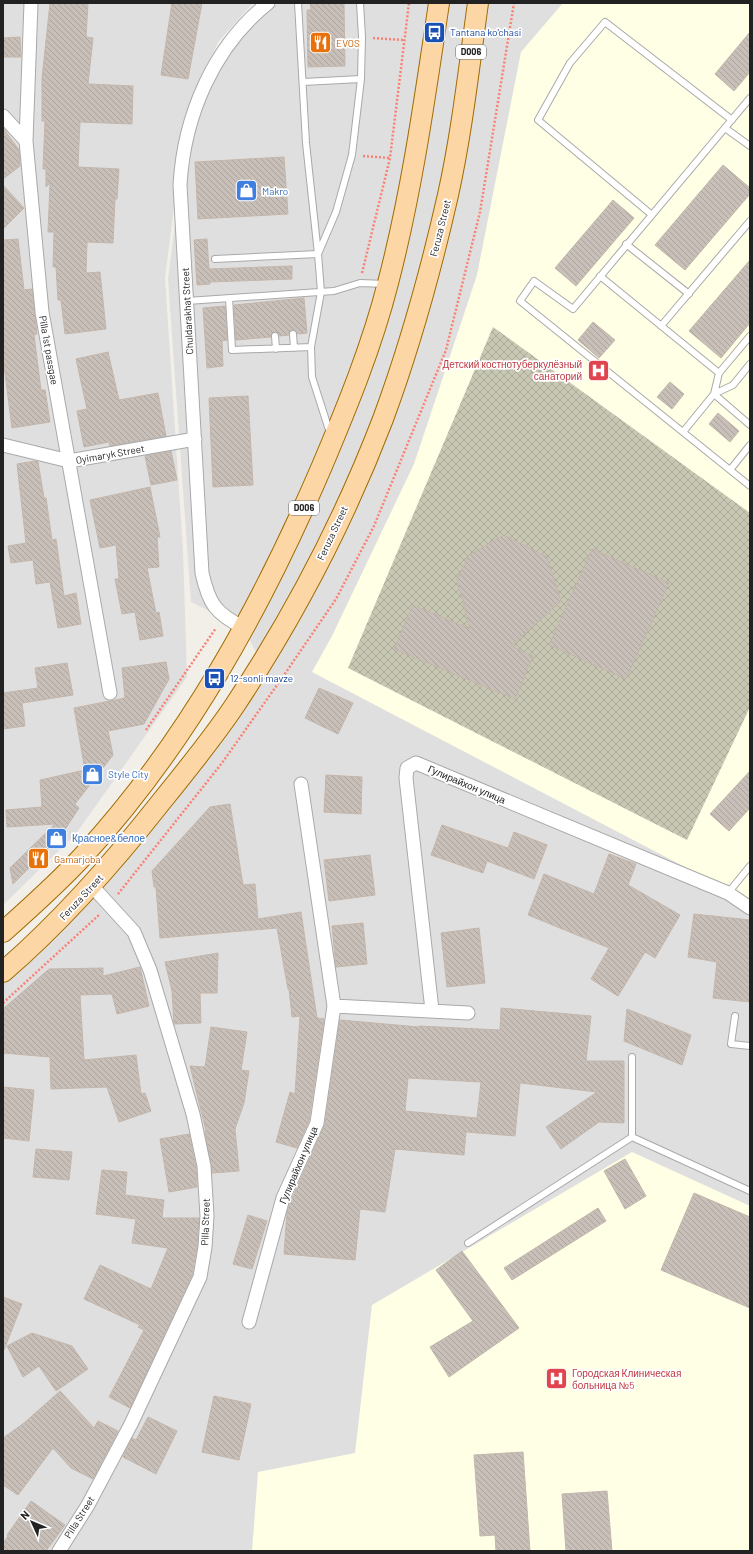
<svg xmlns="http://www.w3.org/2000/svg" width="753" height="1554" font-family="Barlow,sans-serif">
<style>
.residential{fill:#e0dfdf}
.education{fill:#ffffe5}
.construction{fill:url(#construction-cross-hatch)}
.building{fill:url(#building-back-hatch);stroke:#c4b6ab;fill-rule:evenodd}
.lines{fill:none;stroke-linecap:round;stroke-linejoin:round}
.service-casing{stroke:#a9a9a9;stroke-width:8}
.minor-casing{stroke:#a9a9a9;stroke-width:15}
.primary-casing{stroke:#a06b00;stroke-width:22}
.path{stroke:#fa8072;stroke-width:2.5;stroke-dasharray:2 2;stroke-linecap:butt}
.service{stroke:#fff;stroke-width:6}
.minor{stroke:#fff;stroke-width:13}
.primary{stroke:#fcd6a4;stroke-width:20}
.labels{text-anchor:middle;stroke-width:3.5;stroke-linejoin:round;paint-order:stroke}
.shield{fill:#fff;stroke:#646464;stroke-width:1}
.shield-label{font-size:9px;font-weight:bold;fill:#222}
.transit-label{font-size:10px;fill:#164399;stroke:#fff;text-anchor:start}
.food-label{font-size:10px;fill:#c56008;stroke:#fff;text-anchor:start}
.shop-label{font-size:10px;fill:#366cbe;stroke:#fff;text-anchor:start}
.street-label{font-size:10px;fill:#222;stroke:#fff}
.health-label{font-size:10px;fill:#be3a42;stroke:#fff;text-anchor:end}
</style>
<defs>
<pattern id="construction-cross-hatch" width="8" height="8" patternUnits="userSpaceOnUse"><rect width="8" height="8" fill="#c7c7b4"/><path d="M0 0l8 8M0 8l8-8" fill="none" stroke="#abab9a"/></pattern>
<pattern id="building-back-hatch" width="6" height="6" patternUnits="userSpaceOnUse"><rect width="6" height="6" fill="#c7bfb8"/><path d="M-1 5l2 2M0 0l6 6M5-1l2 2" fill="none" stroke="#aba49e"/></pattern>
</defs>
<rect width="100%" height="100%" fill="#f2efe9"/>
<path class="residential" d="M3,3H253L218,42L185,119L165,278L183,551L187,677L75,835L3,905Z
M259,3H750V1551H3V972L57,922L262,663L243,628L191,602L168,279L188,120Z"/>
<path class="education" d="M563,3H750V901L312,672L332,636L414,464L477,275L521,52Z
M632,1152L750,1206V1551H252L258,1472L355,1453L372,1305Z"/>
<path class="construction" d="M493,327L750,513V707L687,840L348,668Z"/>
<path class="building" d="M50,3H88L86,37L93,38L88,84L133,86L132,124L80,122L78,167L119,169L117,199H115L113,243L87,242L86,273L100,272L106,329L65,334L61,300H58L56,267H53L54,232H48L50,183L46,187V169H43L45,121H42V78Z
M172,3H202L188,79L161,75Z
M310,3H344L345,66L308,67L307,10H311Z
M750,32V72L734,91L715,74Z
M20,37L21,57H3V38Z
M3,128L19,150L20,166L3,179Z
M284,157L288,214L198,219L195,162Z
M723,165L750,188V194L685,270L655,245Z
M3,185L24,208L3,229Z
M613,200L634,218L576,286L555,268Z
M18,239L24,290L32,289L37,334L34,335L41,390H45L50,422L12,428L3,358V240Z
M207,239L209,269L292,266V279L210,282V284L197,285L194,240Z
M750,260V323L721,358L689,331Z
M304,298L307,333L298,334L295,330H292L289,335L279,336L277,332H274L271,337L236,340L234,305Z
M225,306L227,340L222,341L223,366L207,368L203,308Z
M593,322L615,340L599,358L578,340Z
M108,352L119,400L158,393L166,436L110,446L109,442L84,447L77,411L87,409L76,359Z
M670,382L684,394L672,409L657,397Z
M248,396L253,485L213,487L209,398Z
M718,413L739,431L730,442L709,424Z
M171,451L177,480L151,485L145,456Z
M36,461L38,462L44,498H46L52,540L56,539L64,596L76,593L81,624L58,628L50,582L36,584L33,560L11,563L8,546L26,543L17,464Z
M150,487L160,537H157L159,567L147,568L156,613L159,612L163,636L140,640L135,612L122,614L115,579H119L116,545L100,548L90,500Z
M504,535L547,557L561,601L511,646L533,656L515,699L394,649L413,605L470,629L457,579L469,555Z
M592,549L669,583L626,679L549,645Z
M166,662L169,679L144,724L108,731L113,755L75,804L79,808L60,837L13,884L10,868L55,824L7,827L6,810L42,807L40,780L85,770L74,708L125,698L122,668Z
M67,663L73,695L22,703L25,726L3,729V693L38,688L35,668Z
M319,688L353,703L338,734L305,718Z
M750,771V808L729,831L710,814Z
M326,775L362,777L361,814L324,812Z
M230,804L243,885L255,884L258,919L301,912L317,1018L324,1019L309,1121L297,1148L276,1142L290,1092L295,1094L300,1016L292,1017L289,989H288L277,928L160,938L156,887H154L152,871L210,807Z
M442,825L508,848L514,832L547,845L534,879L487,861L483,873L431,855Z
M609,854L636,864L628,885L680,915L655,958L645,952L618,996L591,979L609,948L528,915L544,874L594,894Z
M370,855L375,895L329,901L324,860Z
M694,914L750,920V1002L713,998L717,962L688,957Z
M363,923L367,964L336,967L332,926Z
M479,928L485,983L447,987L441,933Z
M218,953L217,993H200L201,1023L174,1024L172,991L165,962Z
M140,967L149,1006L117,1014L112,994L80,995L84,1060L136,1055L141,1094L145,1093L151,1111L119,1122L107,1087L51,1089L50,1057L3,1053V1009L49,969L103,968V976Z
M501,1008L591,1016L586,1061H624V1123L599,1122L561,1149L546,1127L597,1092L520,1083L515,1136L466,1132L464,1155L395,1149L385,1212L360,1209L355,1260L284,1254L287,1212L291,1201L325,1124L340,1020L419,1027V1026L500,1030ZM408,1078L481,1082L477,1118L405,1111Z
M627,1009L691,1035L682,1065L624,1041Z
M211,1027L247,1032L241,1070L249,1071L244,1103L235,1129L239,1171L212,1173L205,1131H206L190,1066L205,1067Z
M3,1087L34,1090L29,1141L3,1138Z
M189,1134L196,1167L197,1187L169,1192L160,1139Z
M36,1149L72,1152L69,1180L33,1177Z
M625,1159L646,1196L625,1209L604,1171Z
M102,1170L127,1172L125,1195L164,1200L162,1218H199L197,1246L192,1275L130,1408L109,1397L144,1330L138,1327L140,1325L84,1299L100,1265L151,1289L168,1248L132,1243L136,1219L96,1214Z
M694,1193L750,1217V1308L661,1270Z
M598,1208L606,1221L512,1280L504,1268Z
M248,1215L267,1221L252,1269L233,1264Z
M462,1251L519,1328L449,1377L430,1347L473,1321L436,1270Z
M3,1297L22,1304L4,1350H3Z
M32,1333L72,1346L88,1369L56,1391L39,1366L23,1377L7,1346Z
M60,1391L94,1428L98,1421L118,1431L93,1479L71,1468L53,1448L18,1495L3,1485V1438L24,1423Z
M214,1396L251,1404L239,1460L202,1452Z
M148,1417L177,1431L156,1474L123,1457L132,1438L136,1440Z
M523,1452L530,1551H496L495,1535L480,1536L474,1455Z
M607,1491L612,1551H566L562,1494Z
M31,1501L65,1525L46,1551H3V1544L8,1536L7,1535Z"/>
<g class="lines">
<defs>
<path id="service" d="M303,82L361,79
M750,98L573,309L534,281L520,301L750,486
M725,128L750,146
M652,215L538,120L570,63L605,22L732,120
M626,244L689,294
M215,259L318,254L306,143L298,3
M600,276L719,373
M229,298L232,350L311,347L321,292L318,254L336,212L352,155L361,79L362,37L360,3
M187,301L334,291L360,283L386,284
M661,326L750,221
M293,334L294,348
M275,336L276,349
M750,336L719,373L714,394L733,385L750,364
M311,347L312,377L330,433
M683,432L714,394L750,425
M730,470L750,445
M728,893L750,866
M735,1016L731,1044L750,1046
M632,1137V1057
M468,1243L632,1137L750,1191"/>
<path id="minor" d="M31,3L26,141L42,312L110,693
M3,116L26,141
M3,445L69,461L195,439
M244,628C215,613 209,604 202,573L180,185C184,116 213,47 268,3
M334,1006L468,1013
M432,1010L406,778L407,768L416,763L728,893L750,908
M249,1322L283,1198L317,1123L334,1006L301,784
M59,1551L88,1505L131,1424L200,1277L205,1247L207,1216L204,1166L193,1114L150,970L134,932L92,886"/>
<path id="primary" d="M3,932C30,908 58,883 83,856C187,743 262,606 322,466C347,407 372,346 388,283C412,191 425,97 439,3
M3,972C62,921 113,863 161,802C187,770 213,738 235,705C294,616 345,518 383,419C410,346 431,270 448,195C462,132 469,67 478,3"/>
</defs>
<use href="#service" class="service-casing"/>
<use href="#minor" class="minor-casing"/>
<use href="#primary" class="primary-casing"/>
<path class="path" d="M373,38L404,40
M363,156L390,158
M362,273L390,158L409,3
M146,730L216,628
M118,894L222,763L282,678L336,599L374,526L446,350L480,212L514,3
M3,1003L100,914"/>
<use href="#service" class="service"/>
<use href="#minor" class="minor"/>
<use href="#primary" class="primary"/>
</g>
<defs>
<symbol id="bus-square" viewBox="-11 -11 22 22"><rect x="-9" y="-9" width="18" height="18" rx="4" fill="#1a4fb4" stroke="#fff"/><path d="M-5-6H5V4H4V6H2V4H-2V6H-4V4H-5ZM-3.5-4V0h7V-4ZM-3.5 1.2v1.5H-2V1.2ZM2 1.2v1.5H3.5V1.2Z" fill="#fff"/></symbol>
<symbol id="restaurant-square" viewBox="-11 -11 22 22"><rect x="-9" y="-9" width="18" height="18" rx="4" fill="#e8710a" stroke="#fff"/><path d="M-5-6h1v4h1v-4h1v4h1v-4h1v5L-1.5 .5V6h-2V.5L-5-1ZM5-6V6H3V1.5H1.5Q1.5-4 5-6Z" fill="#fff"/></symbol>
<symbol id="shop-square" viewBox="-11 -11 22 22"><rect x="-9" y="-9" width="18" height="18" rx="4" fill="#3f7fe0" stroke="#fff"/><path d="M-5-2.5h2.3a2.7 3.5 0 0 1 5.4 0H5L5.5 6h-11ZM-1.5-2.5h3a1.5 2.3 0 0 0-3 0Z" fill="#fff"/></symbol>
<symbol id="hospital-square" viewBox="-11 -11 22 22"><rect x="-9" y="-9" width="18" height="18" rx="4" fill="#e0444e" stroke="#fff"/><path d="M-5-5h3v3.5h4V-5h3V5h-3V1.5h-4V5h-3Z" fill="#fff"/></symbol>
</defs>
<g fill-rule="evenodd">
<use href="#bus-square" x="422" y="20" width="25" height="25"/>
<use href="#restaurant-square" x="308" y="30" width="25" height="25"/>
<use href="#shop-square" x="234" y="178" width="25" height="25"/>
<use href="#hospital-square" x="586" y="358" width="25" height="25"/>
<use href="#bus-square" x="202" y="666" width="25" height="25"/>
<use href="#shop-square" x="80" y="762" width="25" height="25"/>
<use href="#shop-square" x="44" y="826" width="25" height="25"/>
<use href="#restaurant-square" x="26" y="846" width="25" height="25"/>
<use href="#hospital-square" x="544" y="1366" width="25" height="25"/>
</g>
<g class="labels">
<g class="shield">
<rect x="456" y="45" width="30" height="14" rx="3"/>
<rect x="289" y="501" width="30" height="14" rx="3"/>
</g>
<g class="shield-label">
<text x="471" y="55">D006</text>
<text x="304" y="511">D006</text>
</g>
<g class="transit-label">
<text x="450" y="36">Tantana ko'chasi</text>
<text x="230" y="682">12-sonli mavze</text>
</g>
<g class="food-label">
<text x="336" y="47">EVOS</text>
<text x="54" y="863">Gamarjoba</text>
</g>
<g class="shop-label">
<text x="262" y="195">Makro</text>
<text x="108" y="778">Style City</text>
<text x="72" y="842">Красное&amp;белое</text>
</g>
<g class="street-label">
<text transform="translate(440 228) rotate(-76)" y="4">Feruza Street</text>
<text transform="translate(187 311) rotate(-93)" y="4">Chuldarakhat Street</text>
<text transform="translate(49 350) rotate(80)" y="4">Pilla 1st passgae</text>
<text transform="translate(110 454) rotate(-10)" y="4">Oyimaryk Street</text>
<text transform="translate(332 533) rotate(-65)" y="4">Feruza Street</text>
<text transform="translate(467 784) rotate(23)" y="4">Гулирайхон улица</text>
<text transform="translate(81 897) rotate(-47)" y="4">Feruza Street</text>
<text transform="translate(298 1165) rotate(-67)" y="4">Гулирайхон улица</text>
<text transform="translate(205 1222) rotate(-88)" y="4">Pilla Street</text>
<text transform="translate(79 1517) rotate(-58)" y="4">Pilla Street</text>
</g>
<g class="health-label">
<text x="582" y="368">Детский костнотуберкулёзный<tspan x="582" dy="12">санаторий</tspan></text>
<text x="572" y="1377" text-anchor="start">Городская Клиническая<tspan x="572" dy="12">больница №5</tspan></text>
</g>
</g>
<rect width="753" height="1554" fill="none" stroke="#222222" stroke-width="8"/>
<g transform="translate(32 1522) rotate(314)" stroke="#ffffff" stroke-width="3" paint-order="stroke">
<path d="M0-3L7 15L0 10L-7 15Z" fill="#222222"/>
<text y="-6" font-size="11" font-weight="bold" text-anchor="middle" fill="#222222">N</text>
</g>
</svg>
